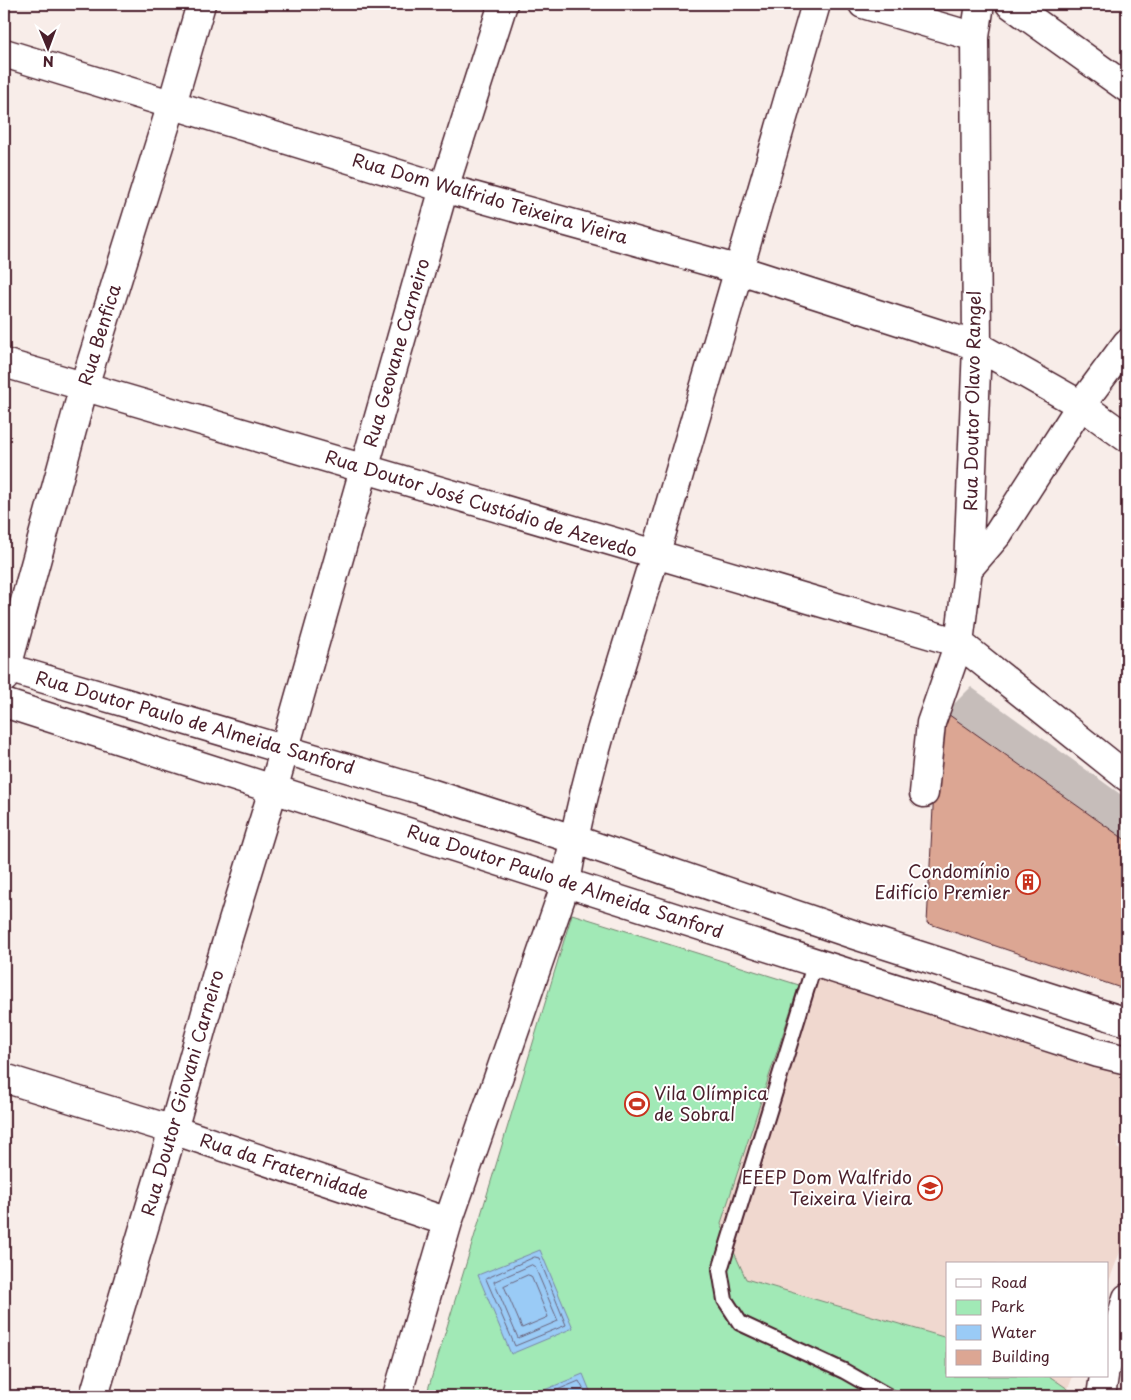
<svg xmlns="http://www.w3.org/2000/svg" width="1131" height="1400" font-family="'Playpen Sans',sans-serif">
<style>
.built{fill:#f0d8cf}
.green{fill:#a1e9b6;stroke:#768470}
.water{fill:#9acbf6;stroke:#7a86a5}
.shadow{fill:#0003}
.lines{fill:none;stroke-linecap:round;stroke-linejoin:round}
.shore{stroke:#6a647c;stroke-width:1}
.building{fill:#dca693;stroke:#4a1f2b}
.lane-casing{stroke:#4a1f2b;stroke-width:18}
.street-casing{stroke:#4a1f2b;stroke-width:31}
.secondary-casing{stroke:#4a1f2b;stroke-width:31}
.lane{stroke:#fff;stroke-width:14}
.street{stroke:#fff;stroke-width:28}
.secondary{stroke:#fff;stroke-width:28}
.labels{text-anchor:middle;stroke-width:4;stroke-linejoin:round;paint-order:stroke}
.street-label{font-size:18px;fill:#4a1f2b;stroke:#fff}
.poi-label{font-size:18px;fill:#4a1f2b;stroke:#fff;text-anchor:end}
</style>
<rect width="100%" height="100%" fill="#f8ede9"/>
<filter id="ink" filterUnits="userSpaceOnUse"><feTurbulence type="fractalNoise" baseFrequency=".02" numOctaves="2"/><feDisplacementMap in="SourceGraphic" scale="10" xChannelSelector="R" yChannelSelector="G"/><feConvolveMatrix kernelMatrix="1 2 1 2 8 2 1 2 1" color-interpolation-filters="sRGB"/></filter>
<g filter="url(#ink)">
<path class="built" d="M804,972L1127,1075V1115L1117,1148L1127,1153V1234L1107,1286V1264H947V1338L746,1279L721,1223Z
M1049,1376H1073L1068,1389Z"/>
<path class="green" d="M572,914L799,985L721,1223L746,1279L947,1338V1376H1049L1068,1389L1072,1396H426Z"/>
<path class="water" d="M540,1250L573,1328L511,1354L478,1275Z
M583,1374L592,1396H530Z"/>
<path class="shadow" d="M971,687L1127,799V988L928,922L946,712Z"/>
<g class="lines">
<path class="shore" d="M535,1257L539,1258L566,1325L515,1346L486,1279Z
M532,1265L535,1267L558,1321L518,1338L494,1282Z
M528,1275L531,1276L548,1317L522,1328L504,1286Z
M543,1396L579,1381L587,1396"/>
</g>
<path class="building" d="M945,712L1127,841V990L927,923L937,731Z"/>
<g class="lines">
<defs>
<path id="lane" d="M815,962L720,1270L725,1300L740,1323L844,1371L888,1396"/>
<path id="street" d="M863,4L975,37
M1010,4L1127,88
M4,53L444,188L740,270L977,346L1081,405L1127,438
M4,363L959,643L1127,777
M968,569L998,534L1081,405L1127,343
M4,678L84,386L172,104L201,4
M924,793L931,723L959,643L968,569L977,346L975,37L980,4
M4,1078L173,1130L448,1222
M1107,1366L1127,1298
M94,1396L173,1130L216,977L273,790L444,188L503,4
M397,1396L448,1222L566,883C585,766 625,655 659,542C712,363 764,183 816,4
M1101,1396L1104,1376"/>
<path id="secondary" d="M4,667L418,789L573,839L855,935L1127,1022
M4,703L1098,1053L1127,1060"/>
</defs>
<use href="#lane" class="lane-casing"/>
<use href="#street" class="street-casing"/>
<use href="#secondary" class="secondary-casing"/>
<use href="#lane" class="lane"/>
<use href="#street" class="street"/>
<use href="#secondary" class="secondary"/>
</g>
</g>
<defs>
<symbol id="building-ring" viewBox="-11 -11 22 22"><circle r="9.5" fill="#fff" stroke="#c8321e" stroke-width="1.5"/><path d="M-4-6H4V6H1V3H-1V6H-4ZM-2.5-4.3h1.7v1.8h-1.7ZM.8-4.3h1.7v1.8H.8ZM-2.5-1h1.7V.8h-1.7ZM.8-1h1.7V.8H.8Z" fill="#c8321e"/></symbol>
<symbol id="stadium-ring" viewBox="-11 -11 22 22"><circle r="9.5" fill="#fff" stroke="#c8321e" stroke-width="1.5"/><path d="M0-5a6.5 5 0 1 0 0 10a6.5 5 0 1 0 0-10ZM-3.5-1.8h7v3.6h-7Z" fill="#c8321e"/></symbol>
<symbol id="school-ring" viewBox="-11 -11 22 22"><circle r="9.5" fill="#fff" stroke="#c8321e" stroke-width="1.5"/><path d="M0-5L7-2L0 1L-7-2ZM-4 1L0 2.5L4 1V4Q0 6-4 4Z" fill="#c8321e"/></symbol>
</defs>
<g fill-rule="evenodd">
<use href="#building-ring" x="1014" y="868" width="28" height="28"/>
<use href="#stadium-ring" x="623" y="1090" width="28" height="28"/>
<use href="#school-ring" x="916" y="1174" width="28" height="28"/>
</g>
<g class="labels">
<g class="street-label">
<text transform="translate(490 199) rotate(16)" y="6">Rua Dom Walfrido Teixeira Vieira</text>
<text transform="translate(100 335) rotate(-73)" y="6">Rua Benfica</text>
<text transform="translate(397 353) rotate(-74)" y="6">Rua Geovane Carneiro</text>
<text transform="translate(973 401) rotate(-89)" y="6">Rua Doutor Olavo Rangel</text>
<text transform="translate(481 504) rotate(17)" y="6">Rua Doutor José Custódio de Azevedo</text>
<text transform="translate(195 723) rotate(16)" y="6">Rua Doutor Paulo de Almeida Sanford</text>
<text transform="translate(565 882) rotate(18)" y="6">Rua Doutor Paulo de Almeida Sanford</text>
<text transform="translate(183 1093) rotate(-74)" y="6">Rua Doutor Giovani Carneiro</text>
<text transform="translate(284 1167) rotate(18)" y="6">Rua da Fraternidade</text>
</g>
<g class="poi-label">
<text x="1010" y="878">Condomínio<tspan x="1010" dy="21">Edifício Premier</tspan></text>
<text x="654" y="1100" text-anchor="start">Vila Olímpica<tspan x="654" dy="21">de Sobral</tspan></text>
<text x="912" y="1184">EEEP Dom Walfrido<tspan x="912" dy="21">Teixeira Vieira</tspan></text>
</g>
</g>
<rect width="1131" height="1400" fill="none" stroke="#fff" stroke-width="20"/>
<rect x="10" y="10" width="1111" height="1380" fill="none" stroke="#4a1f2b" stroke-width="2" filter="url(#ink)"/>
<rect x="946" y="1262" width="162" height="115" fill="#ffffff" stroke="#b7a5aa"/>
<rect x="956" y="1279" width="25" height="8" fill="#ffffff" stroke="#b7a5aa"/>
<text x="991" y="1288" font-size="15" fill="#4a1f2b">Road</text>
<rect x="956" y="1300" width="25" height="15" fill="#a1e9b6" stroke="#b7a5aa"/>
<text x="991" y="1312" font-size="15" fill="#4a1f2b">Park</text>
<rect x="956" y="1325" width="25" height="15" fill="#9acbf6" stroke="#b7a5aa"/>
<text x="991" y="1338" font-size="15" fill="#4a1f2b">Water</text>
<rect x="956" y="1350" width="25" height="15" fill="#dca693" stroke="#b7a5aa"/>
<text x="991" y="1362" font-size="15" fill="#4a1f2b">Building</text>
<g transform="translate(48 48) rotate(179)" stroke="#ffffff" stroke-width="4" paint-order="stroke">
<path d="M0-4L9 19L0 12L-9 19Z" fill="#4a1f2b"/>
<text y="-8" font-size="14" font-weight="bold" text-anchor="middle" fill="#4a1f2b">N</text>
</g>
</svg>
